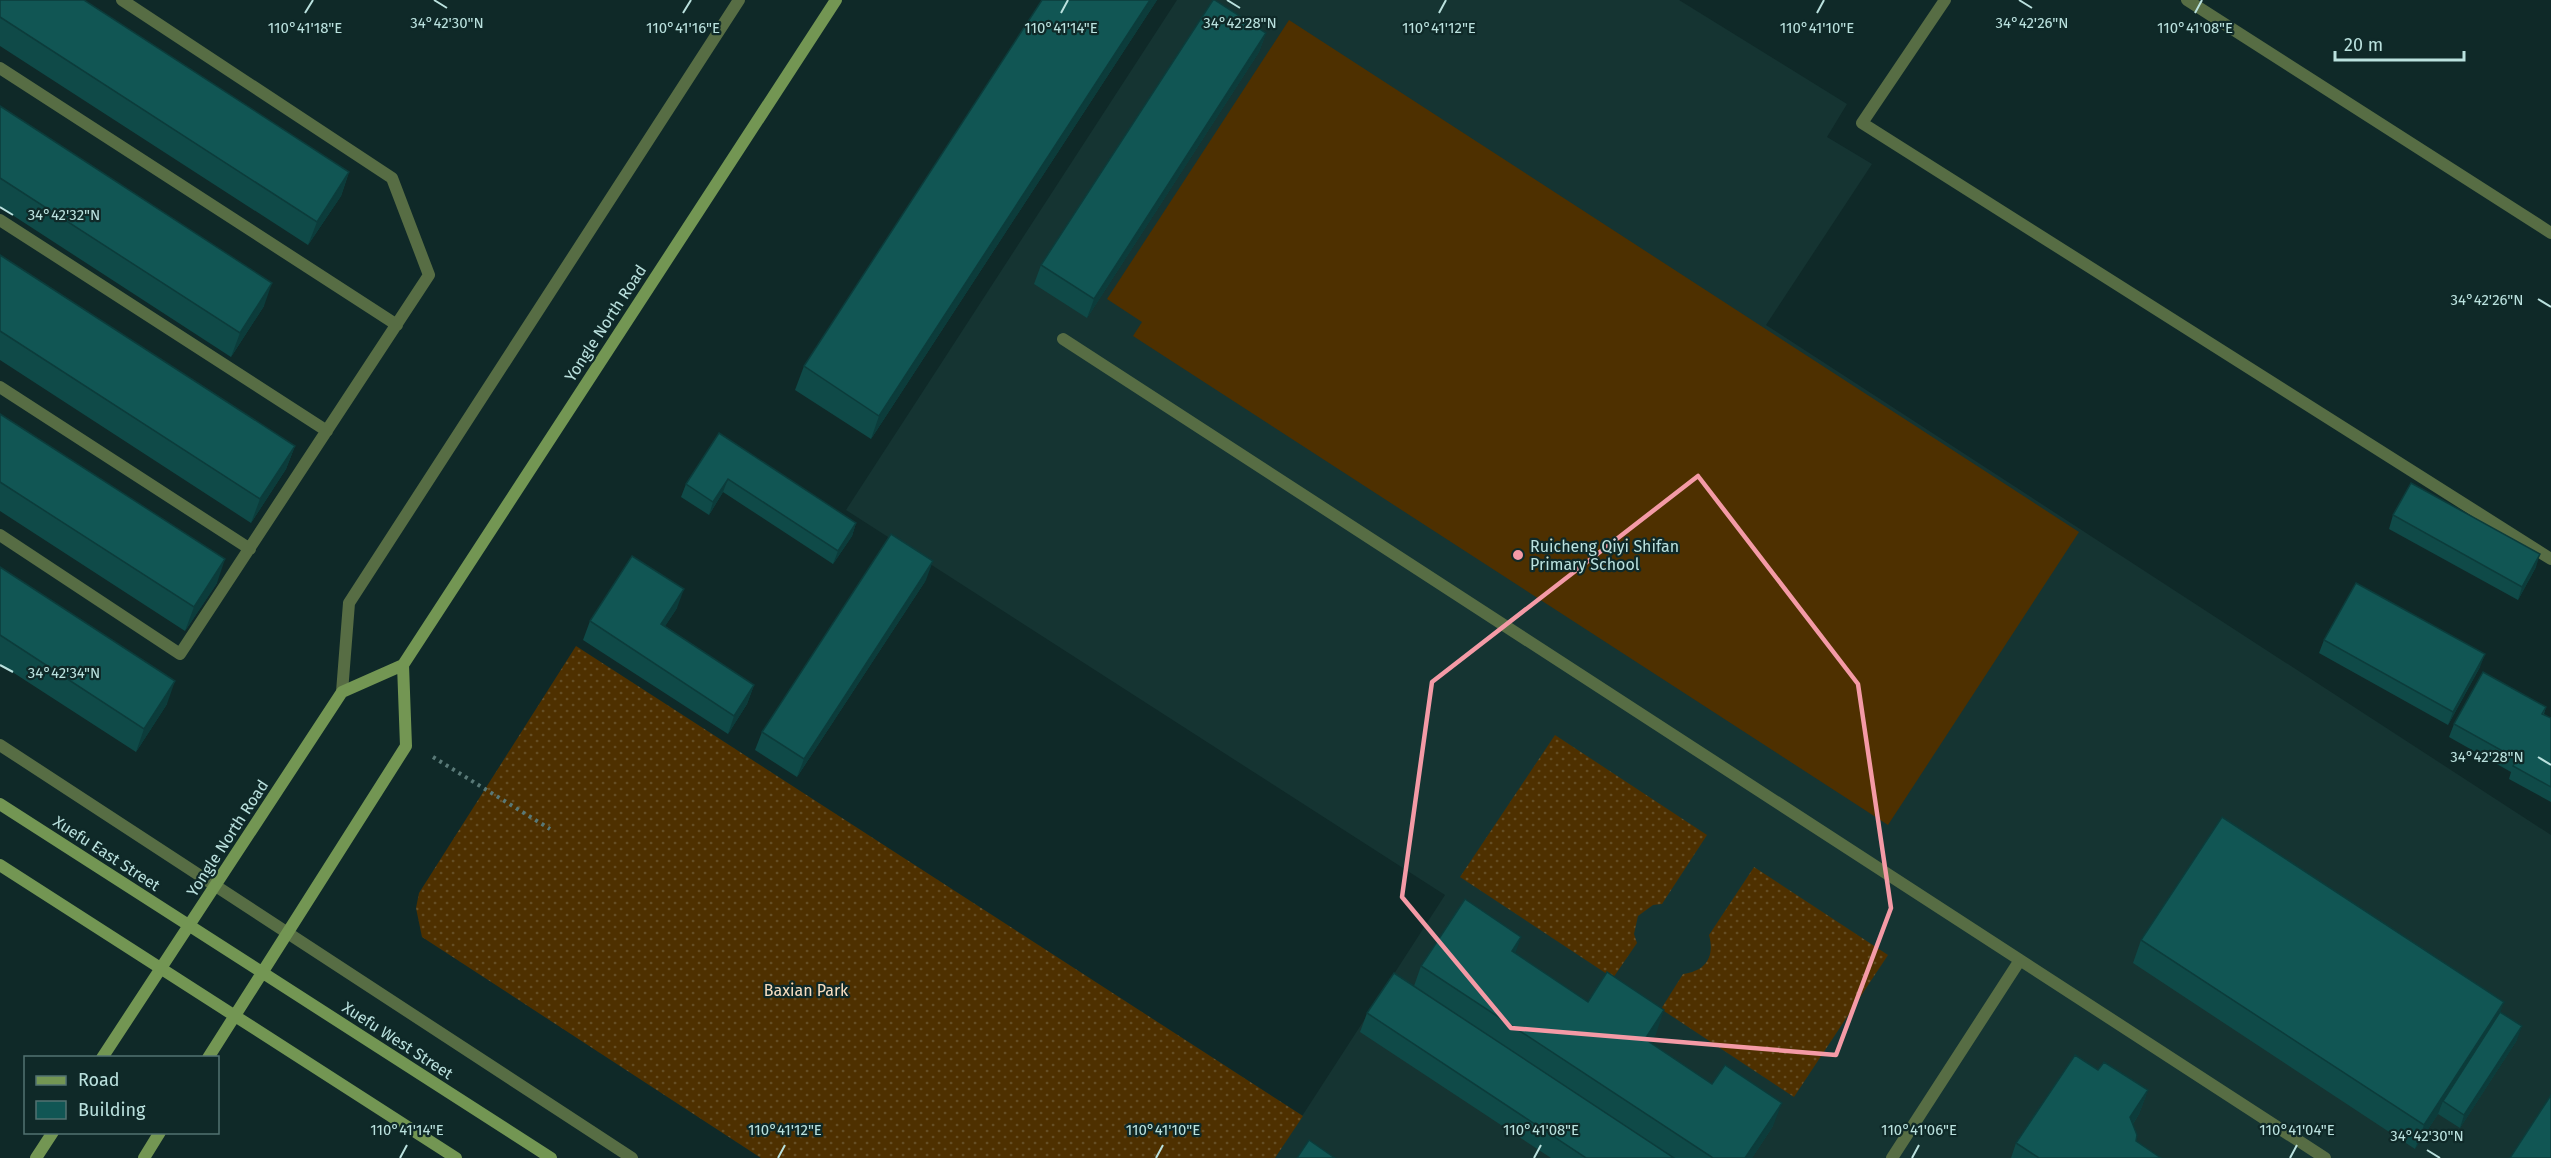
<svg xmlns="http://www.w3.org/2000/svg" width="2551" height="1158" font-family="'Fira Sans',sans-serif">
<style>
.built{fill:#153432}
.grass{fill:url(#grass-dots)}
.garden{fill:#4e3000}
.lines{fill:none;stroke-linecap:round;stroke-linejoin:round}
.path{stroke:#597977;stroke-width:4;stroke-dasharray:3 4.5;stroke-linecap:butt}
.lane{stroke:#576d44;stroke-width:12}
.street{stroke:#576d44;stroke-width:12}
.secondary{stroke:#739653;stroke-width:12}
.wall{fill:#0f4a48}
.shaded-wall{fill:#0c3c3b}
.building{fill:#115654;stroke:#0c3c3b;stroke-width:1.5}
.marked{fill:none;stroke:#f49aa6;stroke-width:4.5;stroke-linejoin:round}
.ticks{fill:none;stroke:#bae1de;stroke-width:2}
.poi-dot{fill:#f49aa6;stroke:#0f2928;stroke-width:2}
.labels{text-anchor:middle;stroke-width:4.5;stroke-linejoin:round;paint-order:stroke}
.street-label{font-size:16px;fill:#bae1de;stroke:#0f2928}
.poi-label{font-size:16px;fill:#bae1de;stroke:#0f2928;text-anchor:start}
.park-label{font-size:16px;fill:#f8dec1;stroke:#0f2928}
.ticks-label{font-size:15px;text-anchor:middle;fill:#bae1de;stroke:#0f2928;stroke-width:4.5;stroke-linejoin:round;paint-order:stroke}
</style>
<defs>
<pattern id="grass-dots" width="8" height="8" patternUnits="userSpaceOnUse" patternTransform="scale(1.5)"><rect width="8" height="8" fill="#4e3000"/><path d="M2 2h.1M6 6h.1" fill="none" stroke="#654e25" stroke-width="1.8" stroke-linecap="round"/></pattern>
</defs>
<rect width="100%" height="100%" fill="#0f2928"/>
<path class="built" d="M1177,0H1679L1847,104L1827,137L1872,164L1766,325L2551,835V1158H1275L1445,895L846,510Z"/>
<path class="grass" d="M576,646L1303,1116L1275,1158H761L422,937L416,908L419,893Z
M1555,735L1707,835L1662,904L1653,905L1638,916L1634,934L1637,943L1613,978L1460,877Z
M1754,867L1888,955L1794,1097L1661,1009L1683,974C1706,971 1715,957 1709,935Z"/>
<path class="garden" d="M1289,20L2079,532L1888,825L1133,336L1142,322L1107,299Z"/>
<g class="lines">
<path class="path" d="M433,757L550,829"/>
<path class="lane" d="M0,68L397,325
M0,220L327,431
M1063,339L2325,1158
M0,387L250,549
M0,535L180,654L429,275L392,178L122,0
M1892,1158L2020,960"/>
<path class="street" d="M1945,0L1862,123L2551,559
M2187,0L2551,233
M342,692L349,603L739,0
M0,745L632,1158"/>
<path class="secondary" d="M0,804L551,1158
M0,865L456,1158
M102,1058L342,692L403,665L836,0
M208,1058L406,746L403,665
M36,1158L53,1132
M144,1158L160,1132"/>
</g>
<path class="wall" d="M0,0L349,172L341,196L308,245L0,46Z
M1042,0H1157L871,439L795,390L804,366Z
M1266,33L1259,52L1087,318L1034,284L1041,265Z
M0,106L264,306L231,357L0,207Z
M0,255L295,446L286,469L251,523L0,360Z
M0,414L217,583L185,631L0,511Z
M719,433L856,523L852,536L833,564L723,492L709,515L681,497L686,484Z
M2393,515L2536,567L2518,600L2389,529Z
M0,567L167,704L136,752L0,664Z
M926,580L797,777L755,750L762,732Z
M677,608L665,626L754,685L747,704L728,734L583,640L590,621Z
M2324,640L2480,667L2448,725L2319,653Z
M2546,707L2544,714L2551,718V802L2509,779L2511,772L2449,737L2454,724Z
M2141,940L2500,1012L2517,1040L2460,1128L2438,1114L2415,1149L2133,963Z
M1515,954L1588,1002L1656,1034L1649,1043L1773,1126L1752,1158H1551L1360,1032L1367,1013L1414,986L1421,966Z
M2098,1070L2148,1090L2139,1114L2133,1124L2136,1141L2161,1158H2011L2016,1143Z"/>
<path class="shaded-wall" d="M1150,0H1157L871,439L879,416Z
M1266,33L1259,52L1087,318L1094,299Z
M349,172L341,196L308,245L317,222Z
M272,283L264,306L231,357L240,333Z
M295,446L286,469L251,523L260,499Z
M728,479L723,492L709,515L713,502Z
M856,523L852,536L833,564L838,551Z
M2540,554L2536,567L2518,600L2522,587Z
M225,559L217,583L185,631L194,607Z
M933,561L926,580L797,777L804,759Z
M684,589L677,608L654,643L661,624Z
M2485,654L2480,667L2448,725L2453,712Z
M175,681L167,704L136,752L144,729Z
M754,685L747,704L728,734L734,716Z
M1521,937L1513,960L1512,951Z
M2504,1002L2496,1025L2443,1101L2438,1114L2415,1149L2424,1125Z
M1664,1010L1656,1034L1636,1063L1645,1039Z
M2522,1026L2517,1040L2460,1128L2464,1115Z
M2148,1090L2139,1114L2122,1141L2130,1117Z
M1782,1103L1773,1126L1752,1158H1745Z"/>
<path class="building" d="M0,0H84L349,172L317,222L0,17Z
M1042,0H1150L879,416L804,366Z
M1213,0H1215L1266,33L1094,299L1041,265Z
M0,106L272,283L240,333L0,178Z
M0,255L295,446L260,499L0,331Z
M0,414L225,559L194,607L0,482Z
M719,433L856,523L838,551L728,479L713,502L686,484Z
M2411,483L2540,554L2522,587L2393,515Z
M891,534L933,561L804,759L762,732Z
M632,556L684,589L661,624L754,685L734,716L590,621Z
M0,567L175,681L144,729L0,635Z
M2356,583L2485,654L2453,712L2324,640Z
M2483,672L2546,707L2542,714L2551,718V787L2513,766L2517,759L2454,724Z
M2222,817L2504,1002L2424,1125L2141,940Z
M1465,899L1521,937L1512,951L1588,1002L1607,972L1664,1010L1645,1039L1712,1084L1725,1065L1782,1103L1745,1158H1713L1421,966Z
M1394,973L1674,1158H1586L1367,1013Z
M2500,1012L2522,1026L2464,1115L2443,1101Z
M2075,1055L2098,1070L2104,1062L2148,1090L2130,1117L2137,1135L2136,1141L2161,1158H2039L2016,1143Z
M2551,1095V1158H2510Z
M1309,1140L1335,1158H1297Z"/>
<path class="marked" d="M1698,476L1858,684L1891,908L1836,1055L1511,1028L1402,897L1432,682Z"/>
<path class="ticks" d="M434,0L447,8M1227,0L1240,8M2019,0L2032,8M305,13L313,0M683,13L691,0M1061,13L1068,0M1439,13L1446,0M1817,13L1824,0M2195,13L2202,0M0,207L13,215M2538,299L2551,307M0,665L13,672M2538,757L2551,765M2427,1150L2440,1158M400,1158L407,1145M778,1158L785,1145M1156,1158L1163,1145M1534,1158L1541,1145M1912,1158L1919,1145M2290,1158L2297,1145"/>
<circle class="poi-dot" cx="1518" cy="555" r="6"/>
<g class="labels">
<g class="street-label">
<text transform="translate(605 323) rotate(-57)" y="6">Yongle North Road</text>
<text transform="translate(227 838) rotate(-57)" y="6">Yongle North Road</text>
<text transform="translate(107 853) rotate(33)" y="6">Xuefu East Street</text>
<text transform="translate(398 1040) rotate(33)" y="6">Xuefu West Street</text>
</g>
<g class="poi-label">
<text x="1530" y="552">Ruicheng Qiyi Shifan<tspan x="1530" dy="18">Primary School</tspan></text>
</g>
<g class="park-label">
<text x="806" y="996">Baxian Park</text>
</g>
</g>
<g class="ticks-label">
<text x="1240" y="28">34°42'28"N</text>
<text x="2032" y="28">34°42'26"N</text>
<text x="447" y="28">34°42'30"N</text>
<text x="305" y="33">110°41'18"E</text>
<text x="683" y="33">110°41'16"E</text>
<text x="1061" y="33">110°41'14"E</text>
<text x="1439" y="33">110°41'12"E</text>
<text x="1817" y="33">110°41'10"E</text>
<text x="2195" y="33">110°41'08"E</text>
<text x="64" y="220">34°42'32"N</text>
<text x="2487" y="305">34°42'26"N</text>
<text x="64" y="678">34°42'34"N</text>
<text x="2487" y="762">34°42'28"N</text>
<text x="407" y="1135">110°41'14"E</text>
<text x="785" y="1135">110°41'12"E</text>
<text x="1163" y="1135">110°41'10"E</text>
<text x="1541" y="1135">110°41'08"E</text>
<text x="1919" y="1135">110°41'06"E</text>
<text x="2297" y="1135">110°41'04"E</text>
<text x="2427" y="1141">34°42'30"N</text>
</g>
<rect x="24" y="1056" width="195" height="78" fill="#0f2928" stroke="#537371" stroke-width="1.5"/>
<rect x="36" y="1076" width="30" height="9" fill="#739653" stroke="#537371" stroke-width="1.5"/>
<text x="78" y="1086" font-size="18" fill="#bae1de">Road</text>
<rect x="36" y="1101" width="30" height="18" fill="#115654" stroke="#537371" stroke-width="1.5"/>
<text x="78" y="1116" font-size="18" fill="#bae1de">Building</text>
<path d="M2335 51v9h129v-9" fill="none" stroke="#bae1de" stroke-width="3"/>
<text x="2344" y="51" font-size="18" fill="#bae1de" stroke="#0f2928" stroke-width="4.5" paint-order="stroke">20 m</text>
</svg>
